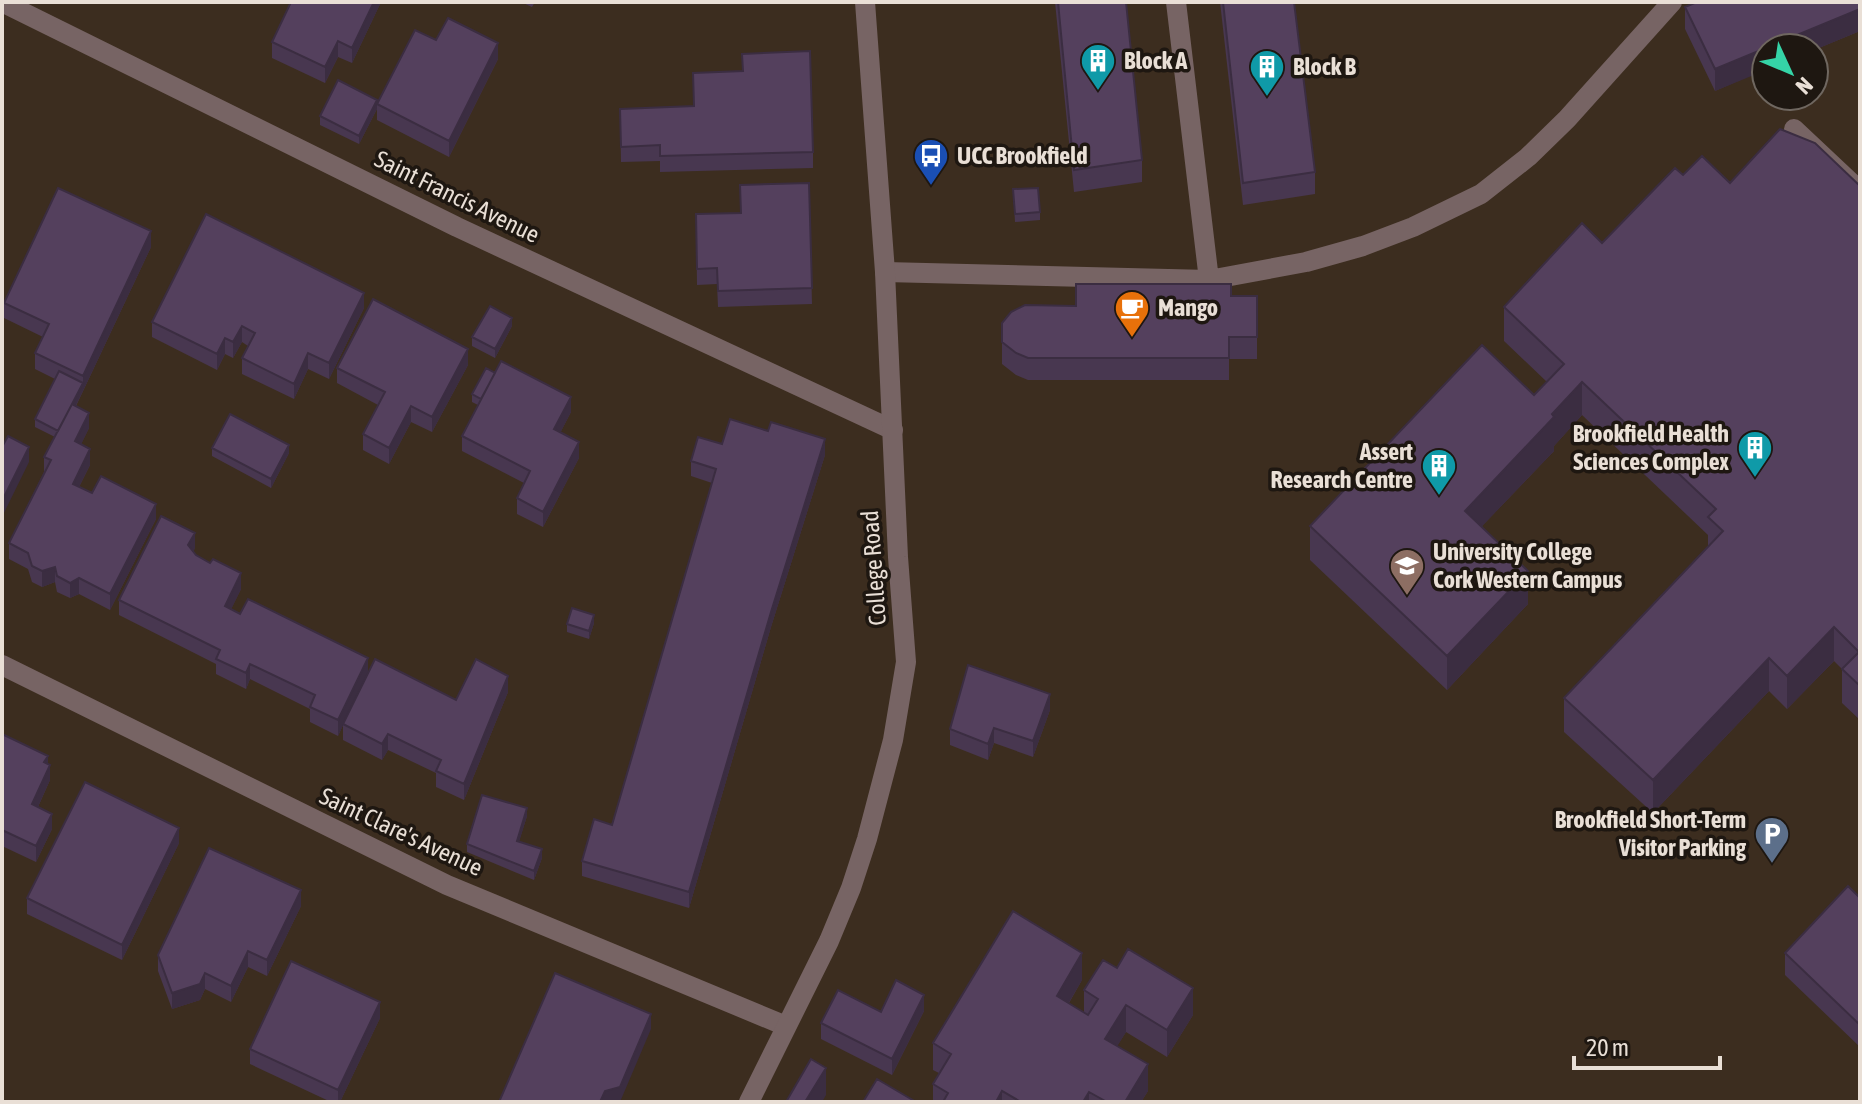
<svg xmlns="http://www.w3.org/2000/svg" width="1862" height="1104" font-family="'Asap Condensed',sans-serif">
<style>
.lines{fill:none;stroke-linecap:round;stroke-linejoin:round}
.service{stroke:#776464;stroke-width:20}
.minor{stroke:#776464;stroke-width:20}
.tertiary{stroke:#776464;stroke-width:20}
.wall{fill:#483750}
.shaded-wall{fill:#3b2d41}
.building{fill:#54405d;stroke:#3b2d41;stroke-width:2}
.labels{text-anchor:middle;stroke-width:7;stroke-linejoin:round;paint-order:stroke}
.poi-label{font-size:24px;font-weight:bold;fill:#e9dfd6;stroke:#1e1711;text-anchor:start}
.street-label{font-size:24px;fill:#e9dfd6;stroke:#1e1711}
</style>
<rect width="100%" height="100%" fill="#3c2d1f"/>
<g class="lines">
<path class="service" d="M1176,2L1209,280
M1794,129L1860,191
M885,272L1209,280L1306,262L1363,246L1413,227L1481,194L1528,157L1567,119L1672,2"/>
<path class="minor" d="M2,2L457,227L893,430
M2,665L447,885L786,1026"/>
<path class="tertiary" d="M749,1102L829,941L851,888L867,839L893,740L906,662L898,557L885,272L865,2"/>
</g>
<path class="wall" d="M381,2L352,63L338,57L325,83L272,58V42Z
M521,2H535L532,7Z
M1055,2H1126L1142,160V182L1074,192Z
M1220,2H1294L1315,172V194L1243,205Z
M1685,7L1860,31L1814,50V48L1715,91L1685,29Z
M436,40L498,59L449,157L377,120V109L359,144L320,125V116L377,104Z
M620,109L813,152V168L660,172V161L621,162Z
M1683,175L1730,183L1860,186V720L1842,703V669L1834,661L1787,709L1769,691L1653,813L1564,732V698L1708,548V535L1582,415L1554,446V451L1482,526L1528,604L1447,690L1310,560V526L1534,395L1547,382L1504,341V307L1602,243Z
M809,183L812,304L718,307L717,284L697,285L696,214L741,213L740,185Z
M1013,189L1040,212V220L1015,222Z
M151,247L76,406L89,428L81,444L90,465L79,487L156,519L110,610L79,594L70,598L57,592L55,582L42,587L32,582L28,569L9,559V543L44,472V457L55,437L35,427V419L55,379L35,369V353L43,337L4,318V303Z
M1231,296H1257V359H1229V380H1028L1016,375L1002,364V323L1076,306Z
M364,308L329,379L308,369L294,399L242,374V358L248,346L242,342L233,358L225,354L217,370L152,337V322Z
M512,326L495,358L472,346V337Z
M468,365L432,432L411,422L389,464L363,450V434L378,405L337,383V368Z
M472,394L571,412L560,433L579,458L543,527L517,514V498L524,483L462,451V436L478,405L472,402Z
M722,444L825,455L771,627L689,908L582,876V861L612,825L712,483L691,476V461Z
M212,448L289,453L271,488L212,456Z
M195,548L193,552L196,555L241,589L231,609L368,673L456,700L508,692L464,800L436,787V773L388,750L382,760L343,740V725L338,736L310,722V709L250,679L246,689L216,674V664L119,615V600Z
M594,623L589,639L567,632V624Z
M1050,710L1033,757L994,743L988,760L950,745V729Z
M2,734L48,763L50,780L38,807L52,829L36,862L2,846Z
M527,816L519,841L542,858L534,880L467,852V844Z
M179,843L122,960L27,914V898Z
M1860,898V1047L1785,975V953Z
M301,906L267,976L248,967L231,1002L205,989L200,1000L172,1009L158,971V955Z
M1082,980L1069,1003L1084,1013V990L1193,1015L1167,1057L1126,1032L1117,1046L1148,1091L1141,1102H933V1084L939,1073L933,1070V1043Z
M924,1011L892,1075L821,1039V1023L881,1012Z
M380,1018L340,1102H331L250,1064V1049Z"/>
<path class="shaded-wall" d="M374,2H381L352,63V48Z
M1860,9V31L1814,50V48H1766V70L1715,91V69Z
M338,41V57L325,83V67Z
M498,43V59L449,157V141Z
M377,100V109L359,144V136Z
M151,231V247L83,391V376Z
M364,293V308L329,379V363Z
M512,318V326L495,358V349Z
M242,326V342L233,358V342Z
M225,338V354L217,370V354Z
M468,349V365L432,432V417Z
M308,353V369L294,399V384Z
M1582,382V415L1554,446V451L1465,544V511Z
M83,383V391L59,439V431Z
M571,397V412L554,445V429Z
M411,406V422L389,464V448Z
M89,413V428L75,457V441Z
M825,439V455L771,627L689,908V892L771,612Z
M579,442V458L543,527V512Z
M289,445V453L271,488V479Z
M29,447V462L2,517V501Z
M90,449V465L73,499V484Z
M156,504V519L110,610V594Z
M195,533V548L188,561V545Z
M55,567V582L42,587V571Z
M1528,571V604L1447,690V656Z
M241,573V589L225,622V606Z
M79,578V594L70,598V583Z
M594,615V623L589,639V631Z
M1834,627V661L1787,709V676Z
M368,658V674L338,736V720Z
M1769,658V691L1653,813V780Z
M250,664V679L246,689V673Z
M508,676V692L464,800V784Z
M1050,694V710L1033,757V741Z
M994,728V743L988,760V744Z
M388,734V750L382,760V744Z
M48,756V770L50,765V780L32,820V804L44,762Z
M527,808V816L517,849V841Z
M52,814V829L36,862V846Z
M179,828V843L122,960V945Z
M542,849V858L534,880V871Z
M301,890V906L267,976V960Z
M248,951V967L231,1002V986Z
M1082,953V980L1057,1023V996Z
M205,973V989L200,1000L172,1009V993Z
M1193,988V1015L1167,1057V1030Z
M924,995V1011L892,1075V1059Z
M380,1002V1018L340,1102H338V1090Z
M1126,1005V1032L1105,1066V1039Z
M651,1014V1029L620,1102H600L605,1091Z
M1148,1064V1091L1141,1102H1125Z
M826,1068V1095L822,1102H805Z
M1002,1091V1102H996Z
M1089,1092V1102H1083Z"/>
<path class="building" d="M291,2H374L352,48L338,41L325,67L272,42Z
M1058,2H1126L1142,160L1074,170Z
M1223,2H1294L1315,172L1243,183Z
M1697,2H1860V9L1715,69L1685,7Z
M448,18L498,43L449,141L377,104L415,30L436,40Z
M810,51L813,152L660,156V145L621,147L620,109L694,106L693,73L743,71L742,54Z
M338,80L377,100L359,136L320,116Z
M1780,129L1815,143L1860,186V686L1842,669L1859,652L1834,627L1787,676L1769,658L1653,780L1564,698L1723,531L1708,517L1716,509L1582,382L1552,414L1554,417L1465,511L1528,571L1447,656L1310,526L1482,345L1534,395L1564,364L1504,307L1582,223L1602,243L1675,168L1683,175L1702,156L1730,183Z
M809,183L812,288L718,291L717,268L697,269L696,214L741,213L740,185Z
M58,188L151,231L83,376L35,353L49,324L4,303Z
M1038,188L1040,212L1015,214L1013,189Z
M206,214L364,293L329,363L308,353L294,384L242,358L255,333L242,326L233,342L225,338L217,354L152,322Z
M1076,284H1231V296H1257V337H1229V358H1028L1016,353L1002,342V323L1011,312L1025,305L1076,306Z
M373,299L468,349L432,417L411,406L389,448L363,434L385,392L337,368Z
M490,306L512,318L495,349L472,337Z
M501,361L571,397L554,429L579,442L543,512L517,498L530,471L462,436Z
M486,368L495,373L481,399L472,394Z
M59,371L83,383L58,431L35,419Z
M72,404L89,413L75,441L90,449L73,484L92,493L101,476L156,504L110,594L79,578L70,583L57,576L55,567L42,571L32,566L28,553L9,543L51,460L44,457Z
M230,414L289,445L271,479L212,448Z
M730,419L768,431L771,422L825,439L771,612L689,892L582,861L594,819L612,825L716,469L691,461L698,437L722,444Z
M8,436L29,447L2,501V447Z
M161,516L195,533L188,545L196,555L210,563L213,559L241,573L225,606L240,614L248,599L368,658L338,720L310,707L315,695L250,664L246,673L216,659L220,650L119,600Z
M572,608L594,615L589,631L567,624Z
M375,659L456,700L476,659L508,676L464,784L436,771L441,760L388,734L382,744L343,724Z
M968,665L1050,694L1033,741L994,728L988,744L950,729Z
M2,734L48,756L44,762L50,765L32,804L52,814L36,846L2,830Z
M85,782L179,828L122,945L27,898Z
M482,795L527,808L517,841L542,849L534,871L467,844Z
M209,848L301,890L267,960L248,951L231,986L205,973L200,984L172,993L158,955Z
M1848,886L1860,898V1025L1785,953Z
M1013,911L1082,953L1057,996L1088,1015L1098,999L1084,990L1103,960L1117,968L1128,949L1193,988L1167,1030L1126,1005L1105,1039L1148,1064L1125,1102H1107L1089,1092L1083,1102H1021L1002,1091L996,1102H943L948,1093L933,1084L951,1054L933,1043Z
M291,961L380,1002L338,1090L250,1049Z
M555,973L651,1014L620,1087L605,1091L600,1102H499Z
M896,980L924,995L892,1059L821,1023L838,990L881,1012Z
M811,1059L826,1068L805,1102H786Z
M877,1079L916,1102H863Z"/>
<defs>
<symbol id="building-pin" viewBox="-11 -11 22 30"><path d="M0 17L-7.5 6A9.5 9.5 0 1 1 7.5 6Z" fill="#0f9aa8" stroke="#1e1711"/><path d="M-4-6H4V6H1V3H-1V6H-4ZM-2.5-4.3h1.7v1.8h-1.7ZM.8-4.3h1.7v1.8H.8ZM-2.5-1h1.7V.8h-1.7ZM.8-1h1.7V.8H.8Z" fill="#fff"/></symbol>
<symbol id="bus-pin" viewBox="-11 -11 22 30"><path d="M0 17L-7.5 6A9.5 9.5 0 1 1 7.5 6Z" fill="#1a4fb4" stroke="#1e1711"/><path d="M-5-6H5V4H4V6H2V4H-2V6H-4V4H-5ZM-3.5-4V0h7V-4ZM-3.5 1.2v1.5H-2V1.2ZM2 1.2v1.5H3.5V1.2Z" fill="#fff"/></symbol>
<symbol id="cafe-pin" viewBox="-11 -11 22 30"><path d="M0 17L-7.5 6A9.5 9.5 0 1 1 7.5 6Z" fill="#e8710a" stroke="#1e1711"/><path d="M-5.5-4.5H6V0H3Q3 3.5 0 3.5H-2.5Q-5.5 3.5-5.5 0ZM3-3.2v2h1.7v-2ZM-6 4.5H4V6H-6Z" fill="#fff"/></symbol>
<symbol id="university-pin" viewBox="-11 -11 22 30"><path d="M0 17L-7.5 6A9.5 9.5 0 1 1 7.5 6Z" fill="#8d6e63" stroke="#1e1711"/><path d="M0-5L7-2L0 1L-7-2ZM-4 1L0 2.5L4 1V4Q0 6-4 4Z" fill="#fff"/></symbol>
<symbol id="parking-pin" viewBox="-11 -11 22 30"><path d="M0 17L-7.5 6A9.5 9.5 0 1 1 7.5 6Z" fill="#5c6f8a" stroke="#1e1711"/><path d="M-3.5-5.5H1a3.5 3.5 0 0 1 0 7H-1V5.5H-3.5ZM-1-3.4V-.6H.8a1.4 1.4 0 0 0 0-2.8Z" fill="#fff"/></symbol>
</defs>
<g fill-rule="evenodd">
<use href="#building-pin" x="1078" y="41" width="40" height="54"/>
<use href="#building-pin" x="1247" y="47" width="40" height="54"/>
<use href="#bus-pin" x="911" y="136" width="40" height="54"/>
<use href="#cafe-pin" x="1112" y="288" width="40" height="54"/>
<use href="#building-pin" x="1735" y="428" width="40" height="54"/>
<use href="#building-pin" x="1419" y="446" width="40" height="54"/>
<use href="#university-pin" x="1387" y="546" width="40" height="54"/>
<use href="#parking-pin" x="1752" y="814" width="40" height="54"/>
</g>
<g class="labels">
<g class="poi-label">
<text x="1124" y="69">Block A</text>
<text x="1293" y="75">Block B</text>
<text x="957" y="164">UCC Brookfield</text>
<text x="1158" y="316">Mango</text>
<text x="1729" y="442" text-anchor="end">Brookfield Health<tspan x="1729" dy="28">Sciences Complex</tspan></text>
<text x="1413" y="460" text-anchor="end">Assert<tspan x="1413" dy="28">Research Centre</tspan></text>
<text x="1433" y="560">University College<tspan x="1433" dy="28">Cork Western Campus</tspan></text>
<text x="1746" y="828" text-anchor="end">Brookfield Short-Term<tspan x="1746" dy="28">Visitor Parking</tspan></text>
</g>
<g class="street-label">
<text transform="translate(457 197) rotate(26)" y="8">Saint Francis Avenue</text>
<text transform="translate(874 568) rotate(-94)" y="8">College Road</text>
<text transform="translate(401 832) rotate(25)" y="8">Saint Clare's Avenue</text>
</g>
</g>
<rect width="1862" height="1104" fill="none" stroke="#e9dfd6" stroke-width="8"/>
<g transform="translate(1790 72) rotate(134)"><circle r="38" fill="#1e1711" stroke="#6f6760" stroke-width="2"/>
<path d="M0-6L14 30L0 20L-14 30Z" fill="#35d4a7"/>
<text y="-12" font-size="22" font-weight="bold" text-anchor="middle" fill="#e9dfd6">N</text>
</g>
<path d="M1574 1056v12h146v-12" fill="none" stroke="#e9dfd6" stroke-width="4"/>
<text x="1586" y="1056" font-size="24" fill="#e9dfd6" stroke="#1e1711" stroke-width="6" paint-order="stroke">20 m</text>
</svg>
